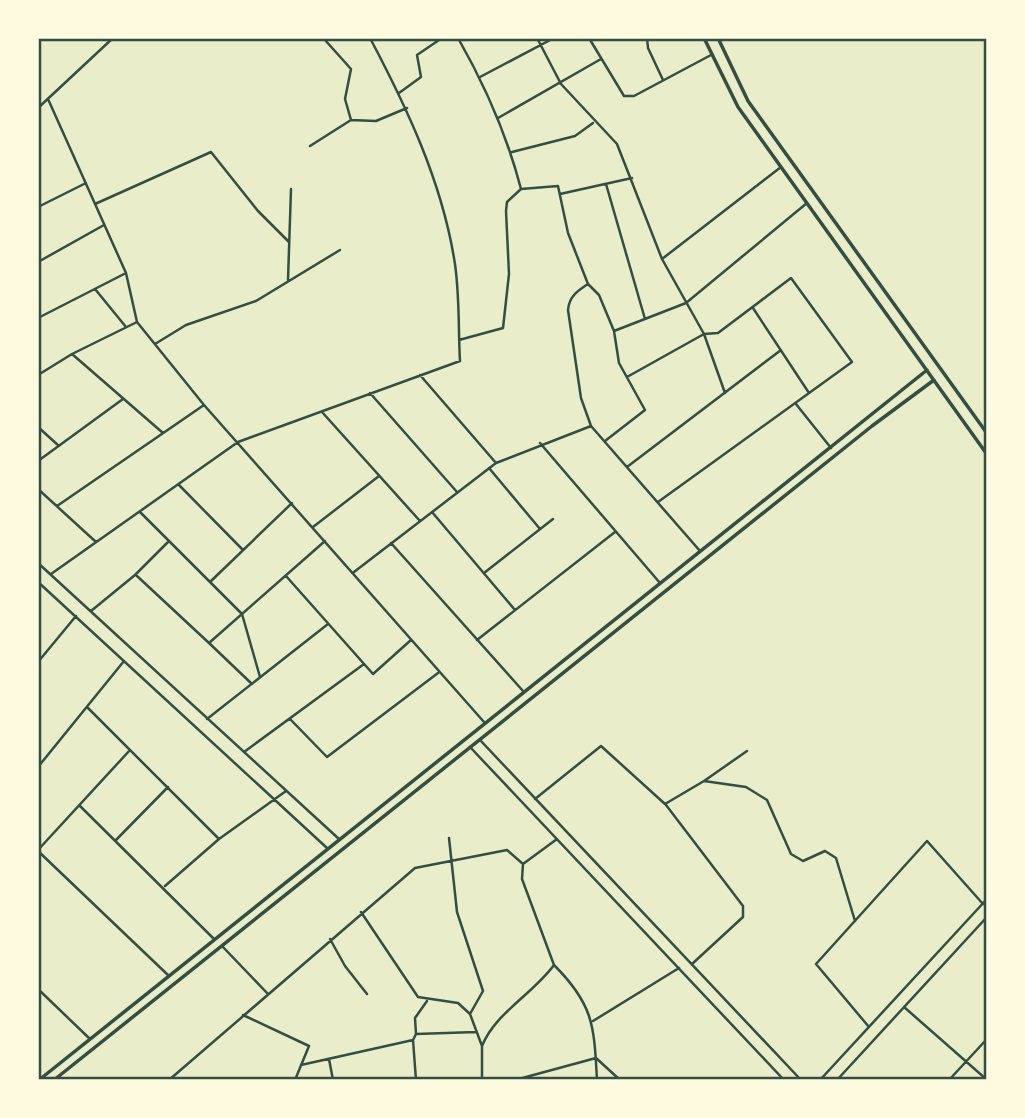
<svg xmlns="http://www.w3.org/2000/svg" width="1025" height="1118" font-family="Montserrat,sans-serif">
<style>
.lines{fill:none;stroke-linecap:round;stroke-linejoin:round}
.minor{stroke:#344e41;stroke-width:2.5}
.secondary{stroke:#344e41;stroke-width:3.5}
.neatline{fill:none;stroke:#344e41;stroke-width:2.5}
</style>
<rect width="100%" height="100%" fill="#e9edc9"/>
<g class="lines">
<path class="minor" d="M458,38C486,87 507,135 521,189L558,186L568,233L588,284L599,295L614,331L619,363L645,410L605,441
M537,38L561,84L617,144L662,259L704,334L627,377
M589,38L624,96H634L711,55
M647,38L648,48L663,80
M325,40L351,69L345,99L351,120
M480,77L554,38
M399,93L421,77L417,55L442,38
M48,99L126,273
M38,108L113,38
M498,118L601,59
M310,146L351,120L376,121L407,108
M512,152L575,136L593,123
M606,184L645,319
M560,194L632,178
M95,204L211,152L258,211L289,242
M38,207L86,183
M662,259L781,167
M38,262L104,225
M288,280L291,189
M588,284C577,291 569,297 568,310L581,398L591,426
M95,289L126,327
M753,308L809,393
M38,318L126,273L137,322L204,405L484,722
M614,331L686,303L807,203
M459,340L503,328L509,274L506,211L507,202L521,189
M155,344L186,325L256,301L340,250
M72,354L137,322
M38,375L72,354L163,433
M420,375L496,463
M370,393L457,492
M796,404L831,448
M322,412L420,521
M38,427L59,446
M540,443L660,583
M38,461L123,399
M627,467L781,350
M489,468L540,529
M179,485L243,550
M38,489L96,542
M658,502L852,362L791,278L718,333L704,334L725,393
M57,506L204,405
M140,512L242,614L260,677
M432,512L515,610
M313,527L379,476
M391,543L523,691
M38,563L339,839
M354,572L496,463L591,426L700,551
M484,573L553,519
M51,574L238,442L460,361C458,327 460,291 454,258C441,180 407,108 370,38
M137,576L209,643L325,541
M286,576L373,674L411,640
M38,582L327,848
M210,582L292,503
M91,611L135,575L169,541
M477,640L615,532
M209,643L252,684
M38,662L76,616
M87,707L219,839
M207,719L328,624
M290,719L327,757L438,673
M480,740L801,1080
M470,747L784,1080
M244,752L364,664
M38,767L124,661
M704,781L747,751
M535,799L601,746L665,804L704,781L746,787L767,800L791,854L803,861L825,851L836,858L855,921
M666,805L743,906V917L692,964
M80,806L214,939
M116,840L168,787
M38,850L130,750
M38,851L169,976
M165,886L219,839L286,791
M361,912L418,997L458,1003L470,1014L483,991L457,912L449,838
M330,939L345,966L367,994
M222,946L268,994
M554,965C594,1005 594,1026 597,1080
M38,989L90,1039
M427,1001L415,1018L416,1034L476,1032
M904,1007L986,1079
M470,1014L482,1046V1080
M243,1015L309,1046L295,1080
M593,1021L679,968
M869,1027L816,964L927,841L983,904
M416,1034L413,1040L416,1080
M482,1046C495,1013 533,994 554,965L522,879L523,864
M329,1059L333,1080
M301,1065L413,1040
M169,1080L415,868L507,850L523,864L557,839
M515,1080L596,1058L620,1080
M820,1080L986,900
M837,1080L986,918
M949,1080L986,1040"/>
<path class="secondary" d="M704,38L738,107L986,453
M718,38L748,101L986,432
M39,1080L927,370
M54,1080L872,426L934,380"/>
</g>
<rect width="1025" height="1118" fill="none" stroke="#fefae0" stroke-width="80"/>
<rect x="40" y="40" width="945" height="1038" class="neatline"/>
</svg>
